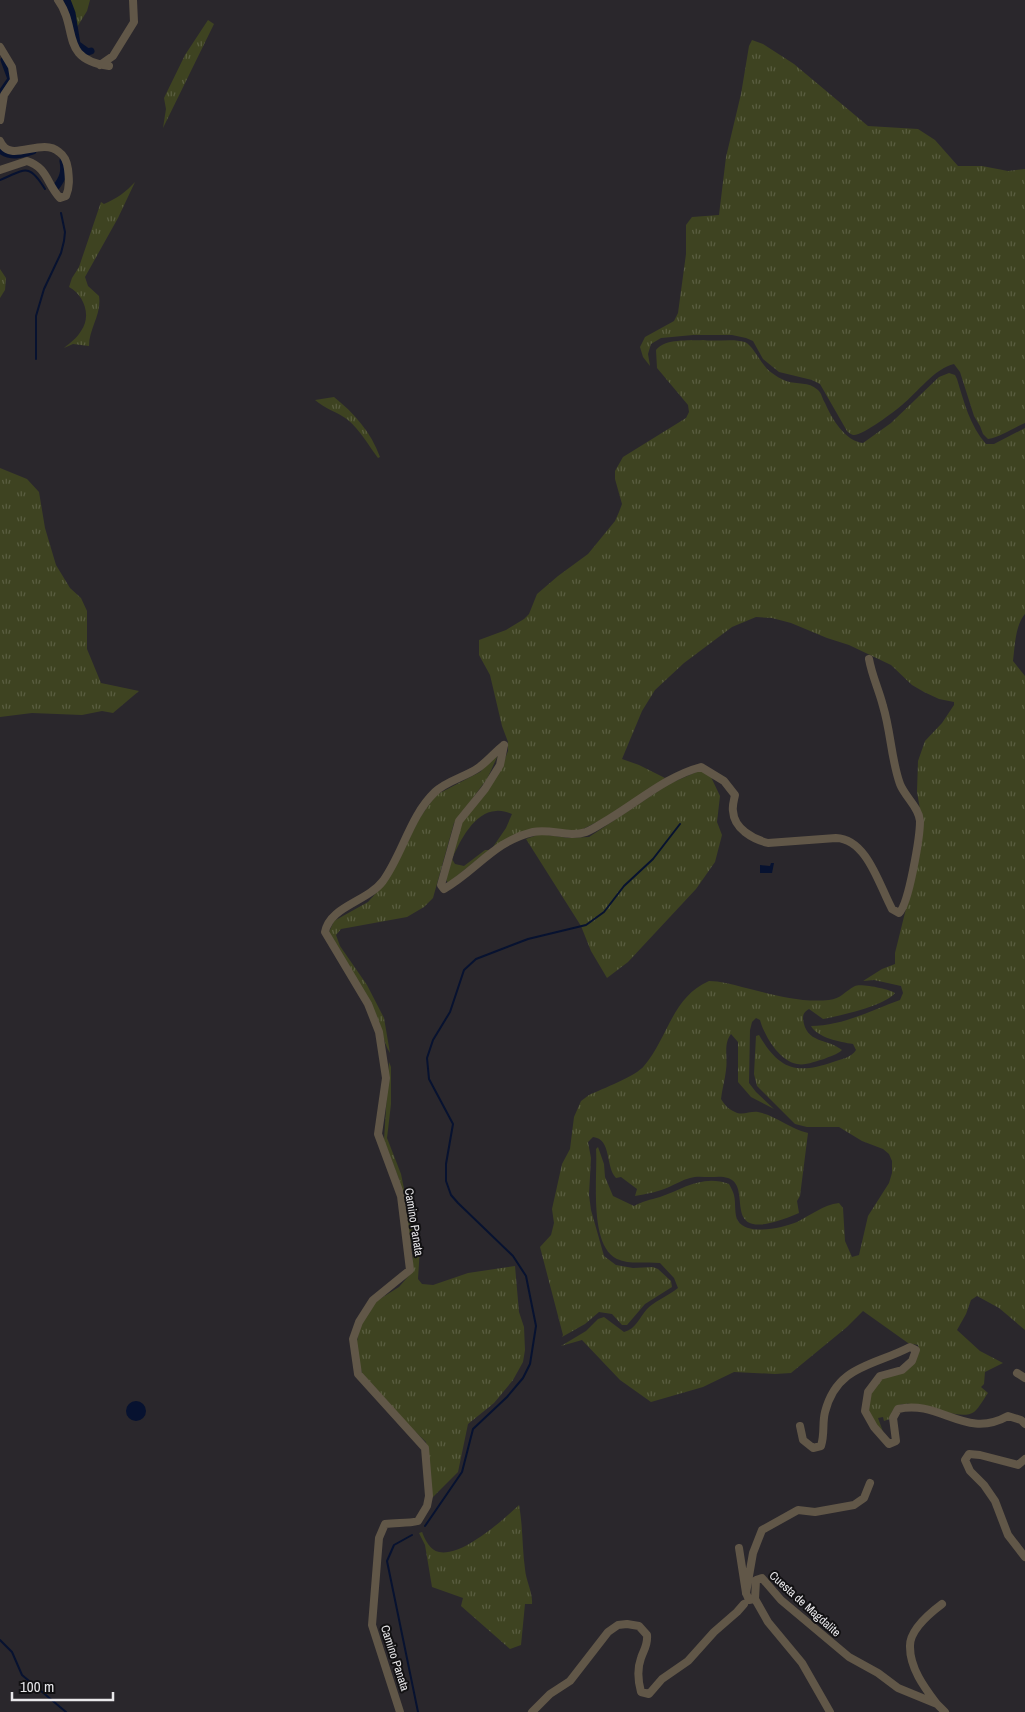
<svg xmlns="http://www.w3.org/2000/svg" width="1025" height="1712" font-family="'Archivo Narrow',sans-serif">
<style>
.grass{fill:url(#grass-tufts)}
.water{fill:#071230}
.lines{fill:none;stroke-linecap:round;stroke-linejoin:round}
.stream{stroke:#071230;stroke-width:2}
.canal{stroke:#071230;stroke-width:7}
.street{stroke:#615748;stroke-width:8}
.labels{text-anchor:middle;stroke-width:4;stroke-linejoin:round;paint-order:stroke}
.street-label{font-size:12px;fill:#e9e8eb;stroke:#121113}
</style>
<defs>
<pattern id="grass-tufts" width="24" height="20" patternUnits="userSpaceOnUse" patternTransform="scale(1.25)"><rect width="24" height="20" fill="#3e4321"/><path d="M3 7l-1-3M5 7V3M7 7l1-3M15 17l-1-3M17 17v-4M19 17l1-3" fill="none" stroke="#5a5e41"/></pattern>
</defs>
<rect width="100%" height="100%" fill="#2a272c"/>
<path class="grass" d="M65,0H90L87,11L74,32L68,5Z
M208,20L214,24L163,128L166,109L164,98L185,55Z
M752,40L763,44L794,64L868,126L918,129L935,140L958,166H982L1008,171L1025,169V423C1013,428 1001,437 988,439L983,434L980,426L974,416L960,372L954,364C935,368 917,393 902,405C895,411 861,437 853,435C852,435 848,432 847,431L820,384L812,380L779,372L763,359L753,341L746,338L732,335H693L661,338L651,344L648,354L650,366L643,357L640,347L645,337L674,321L678,313L686,254V225L692,217L719,215L726,157L741,94L749,46Z
M135,182L118,218L85,277L88,286L99,296C102,314 89,328 89,346L73,344L64,348C70,343 77,338 81,331C92,316 84,295 69,287L72,278L79,267L101,202L104,204C116,199 126,192 135,182Z
M0,269L6,278L5,290L0,298Z
M703,340C716,342 733,338 745,342C754,346 761,366 772,373C776,376 781,379 786,381C798,385 808,381 818,390C822,394 822,398 825,403C832,419 845,441 863,443L891,423L939,377L949,373L955,375L957,379C964,402 970,426 986,444H994L1025,428V614C1015,626 1015,646 1013,661L1025,676V1330L999,1308L977,1296L971,1300L966,1314L957,1330L980,1351L1003,1363L985,1372L984,1384L981,1387L988,1393C984,1398 980,1407 974,1412C954,1426 895,1382 890,1419L884,1421L883,1417L878,1418L886,1440L867,1409L871,1393L881,1378L903,1373L919,1352L918,1345L908,1343L863,1311L847,1327L791,1373L775,1374L734,1372L703,1387L651,1402L620,1380L582,1340L561,1346L586,1331L598,1319L604,1317L624,1332C636,1329 639,1318 647,1309C652,1303 669,1295 678,1288L674,1278L660,1263C646,1261 630,1265 617,1259C588,1245 598,1175 596,1149L598,1147L604,1164L605,1177L613,1196L634,1206C643,1201 650,1200 660,1197C683,1189 703,1174 729,1184C731,1188 733,1191 734,1195C736,1203 734,1215 738,1221C748,1236 782,1228 797,1222C811,1215 823,1205 839,1203L843,1208L845,1241L852,1257L859,1255L868,1216L889,1183L892,1173V1161L889,1154L883,1149L862,1141L839,1127H807L795,1124L757,1086L754,1074L756,1036L759,1035C779,1069 796,1075 833,1062C841,1059 851,1058 856,1050L853,1044C840,1042 818,1038 811,1026C842,1026 872,1010 900,1000L903,993L901,986L874,980L863,981L882,969L895,964V953L920,852L921,815L917,792L918,761L925,741L942,723L954,705V702L939,699L924,692L912,685L891,665L849,645L827,638L791,623L772,618L756,617L732,627L684,663L655,690L642,711L622,759L639,765L665,778L659,784L599,821L581,830L518,835L493,847L506,828L512,814C507,812 501,810 496,811C474,812 460,841 452,859L455,864L464,866L485,850H489L448,883L446,880L461,823L502,766L508,751V742L502,726L490,675L479,655V640L506,630L524,619L529,614L537,594L558,576L588,554L615,521L619,512L622,504L615,479V471L623,457L686,418L689,412L688,405L657,368L656,350C665,338 689,341 703,340Z
M334,397C354,413 371,432 380,457L378,458C369,446 360,430 348,420C338,412 325,409 315,400Z
M0,468L27,479L39,492L45,528L56,565L70,588L81,598L87,611V649L101,683L139,691L113,713L102,711L82,715L32,713L0,717Z
M499,753L487,779L454,823L433,898L424,907L407,917L341,929L336,935L340,946L367,985L384,1018L390,1053C383,1042 382,1028 377,1017C363,987 345,960 329,932L334,921L368,902L387,881L419,819L436,795L480,772Z
M701,770L711,777L720,796L717,822L722,835L715,862L696,889L628,962L607,978L591,951L581,926L526,839L540,834L569,838L589,837L669,784Z
M709,981C720,981 731,984 742,987C771,994 799,1003 829,1000C841,999 845,991 855,986C860,983 890,989 895,993C885,1006 839,1016 823,1019L809,1009C804,1012 803,1014 803,1019C806,1044 827,1038 842,1050C837,1055 830,1056 824,1059C816,1061 805,1066 797,1064C779,1061 764,1035 760,1020L756,1018L752,1022L750,1030L749,1083L756,1092L774,1109L751,1097L738,1082V1042L731,1034C723,1044 728,1058 726,1070C725,1080 722,1089 721,1099C725,1105 728,1109 735,1112C742,1116 750,1111 758,1112C777,1116 790,1129 808,1133L800,1196L797,1201L799,1213C713,1250 756,1187 728,1178C722,1176 716,1177 709,1177C703,1177 696,1176 690,1178C682,1180 676,1184 669,1187C658,1192 646,1194 635,1196L637,1189L621,1177L616,1178C605,1166 612,1139 593,1137L588,1142L591,1158L589,1195L591,1210L604,1256L616,1265L633,1268L653,1267L658,1269L671,1281L672,1287L645,1304L627,1325H622L612,1314L599,1312L585,1324L562,1337L563,1335L540,1247L551,1235L554,1223L552,1209L562,1164L570,1149L574,1117L581,1101L589,1095C602,1089 636,1076 644,1066C668,1038 672,997 709,981Z
M389,1062L391,1067V1104L387,1138L401,1174L410,1218L416,1230L420,1247L418,1279L422,1284L433,1285L468,1273L515,1266L519,1312L524,1327L525,1350L523,1362L513,1380L494,1403L468,1424L458,1472L431,1499L426,1442L398,1415L362,1373L357,1353V1341L361,1322L375,1302L399,1287L412,1272L413,1253L399,1179L384,1140Z
M519,1505C523,1526 522,1548 525,1569C526,1581 533,1593 532,1604H525L521,1645L510,1649L461,1606L463,1598L432,1587L425,1545L419,1533L422,1532C425,1540 430,1550 439,1552C462,1557 503,1520 519,1505Z"/>
<path class="water" d="M771,863H774L772,873H760V865L770,866Z
M126 1411a10 10 0 1 1 20 0a10 10 0 1 1-20 0Z"/>
<g class="lines">
<path class="stream" d="M0,180C26,169 29,163 45,189
M36,359V316L44,289L61,253L64,241L65,232L61,213
M425,1526L462,1472L473,1429L507,1397L523,1378L530,1364L536,1326L526,1276L513,1256L458,1203L451,1195L446,1181V1164L453,1124L429,1079L427,1058L433,1040L450,1012L464,970L476,959L528,939L586,925L604,912L624,886L653,859L680,824
M412,1535L394,1545L387,1561L418,1712
M0,1640L12,1652L22,1675L66,1712"/>
<path class="canal" d="M67,0L72,13L77,44L88,52L91,51
M0,95L11,79L4,60
M0,150C11,158 21,155 33,151
M56,187C63,178 65,172 63,161"/>
<path class="street" d="M58,0C79,29 59,59 109,66
M0,47L12,67L14,80L4,95L0,120
M100,65L113,56L134,22L133,0
M0,141C10,165 41,136 59,152C65,156 67,162 68,169C69,178 70,187 66,196L60,198C46,183 48,168 27,161L0,170
M504,745L500,765L485,789L459,821L441,885L444,889C476,871 494,841 533,832C551,828 568,838 586,832C594,829 602,823 609,819C639,801 667,776 701,767L724,781L735,795C734,800 732,806 733,811C734,829 753,839 768,843L836,838C867,839 879,885 892,909L899,913C909,904 920,836 920,821C919,807 905,797 900,784C891,759 891,732 883,706C879,690 872,676 869,659
M1017,1373L1025,1378
M800,1426L803,1440L813,1448L821,1446C825,1433 822,1424 825,1412C837,1365 874,1366 910,1347L916,1350L912,1361L902,1370L880,1376L868,1392L865,1411L874,1427L889,1444L896,1441L893,1418L898,1409C940,1399 965,1440 1008,1416L1021,1420L1025,1424
M1025,1459L1018,1465L980,1455L969,1454L965,1460L970,1471L984,1485L995,1501L1008,1535L1025,1557
M739,1548L746,1593L749,1600L755,1599
M746,1593L753,1553L762,1530L798,1510L815,1512L854,1505L864,1498L870,1483
M936,1703C924,1687 910,1668 910,1647C909,1630 930,1613 942,1604
M400,1712L372,1625L379,1538L385,1524C396,1522 407,1524 418,1521L427,1506L429,1496L425,1448L358,1374L353,1339L359,1322L373,1300L410,1270L401,1196L378,1134L386,1078L379,1032L368,1004L325,932C330,906 367,902 383,881C403,853 410,816 435,792C446,781 465,777 478,768C487,762 495,752 504,745
M532,1712L550,1694L570,1681L608,1632L618,1625L627,1624L639,1626L647,1635C648,1645 644,1649 641,1658C637,1669 638,1681 641,1692L649,1694L662,1679L688,1661L714,1632L737,1612L744,1604
M830,1712L802,1663L768,1622L755,1599L756,1580L762,1578L781,1600L849,1657L878,1673L898,1688L937,1704L945,1712"/>
</g>
<g class="labels">
<g class="street-label">
<text transform="translate(414 1222) rotate(81)" y="4">Camino Panata</text>
<text transform="translate(805 1604) rotate(42)" y="4">Cuesta de Magdalite</text>
<text transform="translate(395 1658) rotate(72)" y="4">Camino Panata</text>
</g>
</g>
<path d="M12 1692v8h101v-8" fill="none" stroke="#e9e8eb" stroke-width="2.5"/>
<text x="20" y="1692" font-size="15" fill="#e9e8eb" stroke="#121113" stroke-width="4" paint-order="stroke">100 m</text>
</svg>
